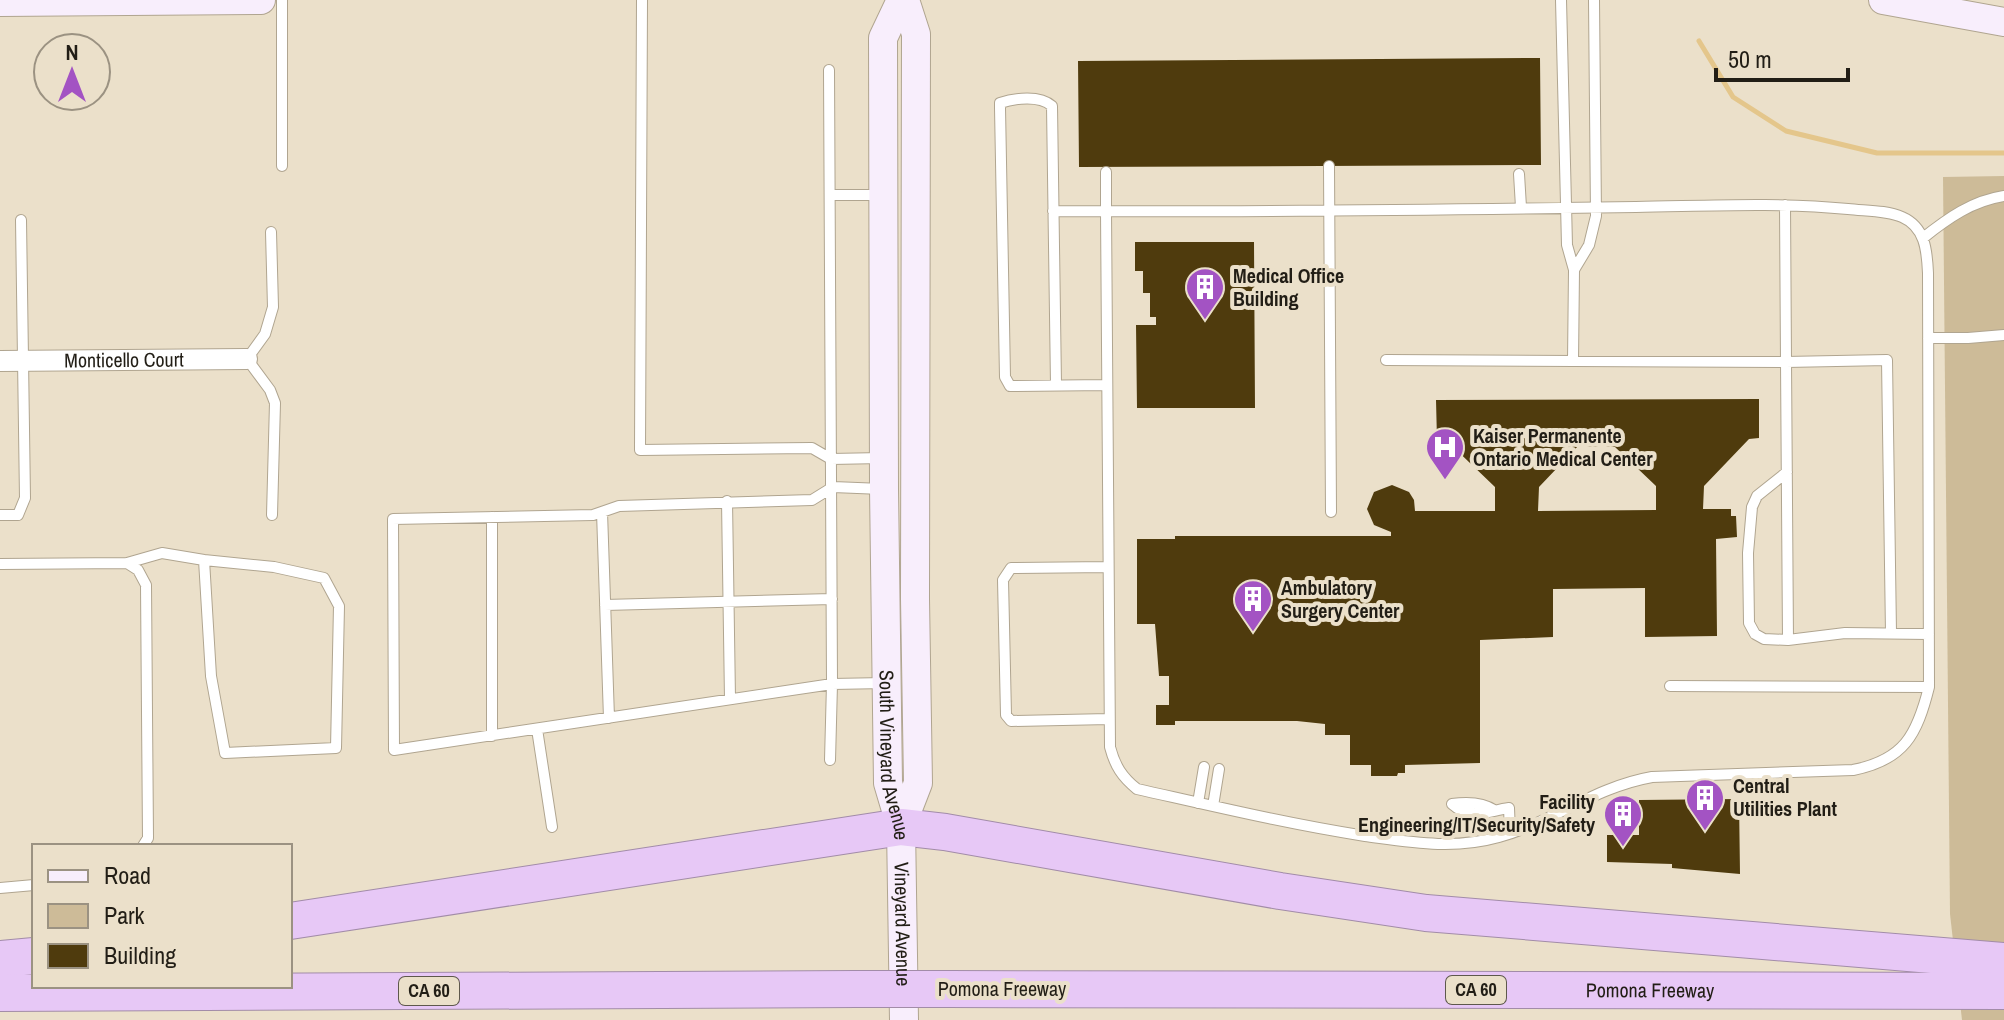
<svg xmlns="http://www.w3.org/2000/svg" width="2004" height="1020" font-family="'Archivo Narrow',sans-serif">
<style>
.green{fill:#cdbb98}
.lines{fill:none;stroke-linecap:round;stroke-linejoin:round}
.stream{stroke:#e4c68b;stroke-width:5}
.building{fill:#4f3b0d;fill-rule:evenodd}
.lane-casing{stroke:#b0a590;stroke-width:12}
.street-casing{stroke:#b0a590;stroke-width:22}
.secondary-casing{stroke:#b0a590;stroke-width:30}
.highway-casing{stroke:#a28ca8;stroke-width:38}
.lane{stroke:#fff;stroke-width:10}
.street{stroke:#fff;stroke-width:20}
.secondary{stroke:#f8eefc;stroke-width:28}
.highway{stroke:#e7c8f6;stroke-width:36}
.highway-bridge-casing{stroke:#a28ca8;stroke-width:38;stroke-linecap:butt}
.highway-bridge{stroke:#e7c8f6;stroke-width:36}
.labels{text-anchor:middle;stroke-width:8;stroke-linejoin:round;paint-order:stroke}
.shield{fill:#ebe0ca;stroke:#5e584c;stroke-width:2}
.shield-label{font-size:18px;font-weight:bold;fill:#221e16}
.poi-label{font-size:20px;font-weight:bold;fill:#221e16;stroke:#ebe0ca;text-anchor:start}
.street-label{font-size:20px;fill:#221e16;stroke:#ebe0ca}
</style>
<rect width="100%" height="100%" fill="#ebe0ca"/>
<path class="green" d="M2004,176V1020H1962L1950,914L1943,177Z"/>
<g class="lines">
<path class="stream" d="M1699,41L1733,97L1786,131L1877,153H2004"/>
</g>
<path class="building" d="M1540,58L1541,165L1079,167L1078,61Z
M1135,242H1254L1255,408H1137L1136,325H1156V317H1150V293H1143V271H1135Z
M1759,399V438L1749,439L1704,486L1703,509H1731V516H1736L1737,537L1716,539L1717,636L1645,637V588L1553,589V637L1480,640V763L1405,765V773H1398L1397,776H1371V765H1350V735H1325V724L1297,721H1175V725H1156V705H1169V676H1159L1155,624H1137V539H1175V536H1391V532L1374,525L1367,509L1374,492L1392,485L1409,492L1414,500L1415,511H1495V487L1446,440H1437L1436,400ZM1578,446L1615,447L1656,486V510L1538,511L1539,487Z
M1739,799L1740,874L1672,868V864L1607,862V835H1639V800Z"/>
<g class="lines">
<defs>
<path id="lane" d="M642,0L640,450L812,448L831,459L882,458
M1561,0L1567,245L1574,270L1573,361
M829,70L832,684L394,750L393,519L593,515L619,506L812,500L833,487L882,489
M282,166V0
M1329,166L1331,512
M1519,174L1521,207
M830,195H880
M1785,205L1786,362L1887,360L1891,633
M1053,211C1247,212 1442,210 1636,207C1707,206 1777,202 1848,209C1865,211 1886,210 1902,217C1925,227 1927,250 1928,273L1929,687C1917,735 1904,760 1853,770L1652,777C1595,787 1553,822 1499,837C1453,850 1410,842 1365,836C1288,824 1213,806 1137,789C1122,777 1115,766 1110,747L1106,211V172
M271,232L273,307L265,334L247,359L270,390L275,403L272,515
M1923,238C1948,218 1972,201 2004,196
M1574,270L1589,245L1596,216L1594,0
M1928,338H1968L2004,335
M1386,360L1786,362L1788,640L1845,633L1929,634
M1056,385L1052,106C1040,95 1015,98 1000,103V108L1005,377L1010,386L1107,385
M1787,472L1757,496L1752,507L1748,553L1749,623L1755,634L1764,639L1788,640
M727,501L730,699
M602,512L609,718
M0,515H18L25,498L21,220
M492,517V736
M127,563L138,570L146,585L148,838L143,846
M0,564L127,563L162,553L204,560L211,676L225,753L336,748L339,606L324,578L274,567L204,560
M1108,567L1011,568L1003,580L1006,715L1011,721L1109,719
M605,605L832,599
M1670,686L1929,687
M537,729L552,827
M830,760L832,684L885,683
M1198,803L1204,767
M1452,804C1471,821 1487,811 1509,808L1510,833
M1452,804C1466,802 1482,802 1494,810
M1213,806L1219,769
M0,888L34,885"/>
<g id="street">
<path id="s1" d="M0,361L247,359"/>
</g>
<g id="secondary">
<path id="s2" d="M901,0L883,38L884,489L888,783L901,827L904,1020"/>
<path d="M1883,0L2004,22"/>
<path d="M0,2L261,0"/>
<path d="M901,827L918,783L915,599L916,34L905,0"/>
</g>
<g id="highway">
<path d="M290,921L901,827L945,832L1280,891L1426,913L2004,961"/>
<path d="M0,959L34,956"/>
<path id="s3" d="M948,989L2004,991"/>
<path d="M0,993L857,989"/>
</g>
</defs>
<use href="#lane" class="lane-casing"/>
<use href="#street" class="street-casing"/>
<use href="#secondary" class="secondary-casing"/>
<use href="#highway" class="highway-casing"/>
<use href="#lane" class="lane"/>
<use href="#street" class="street"/>
<use href="#secondary" class="secondary"/>
<use href="#highway" class="highway"/>
<defs>
<path id="highway-bridge" d="M857,989H948"/>
</defs>
<use href="#highway-bridge" class="highway-bridge-casing"/>
<use href="#highway-bridge" class="highway-bridge"/>
</g>
<defs>
<symbol id="building-pin" viewBox="-11 -11 22 30"><path d="M0 17L-7.5 6A9.5 9.5 0 1 1 7.5 6Z" fill="#a353c3" stroke="#ebe0ca"/><path d="M-4-6H4V6H1V3H-1V6H-4ZM-2.5-4.3h1.7v1.8h-1.7ZM.8-4.3h1.7v1.8H.8ZM-2.5-1h1.7V.8h-1.7ZM.8-1h1.7V.8H.8Z" fill="#fff"/></symbol>
<symbol id="hospital-pin" viewBox="-11 -11 22 30"><path d="M0 17L-7.5 6A9.5 9.5 0 1 1 7.5 6Z" fill="#a353c3" stroke="#ebe0ca"/><path d="M-5-5h3v3.5h4V-5h3V5h-3V1.5h-4V5h-3Z" fill="#fff"/></symbol>
</defs>
<g fill-rule="evenodd">
<use href="#building-pin" x="1183" y="265" width="44" height="60"/>
<use href="#hospital-pin" x="1423" y="425" width="44" height="60"/>
<use href="#building-pin" x="1231" y="577" width="44" height="60"/>
<use href="#building-pin" x="1683" y="776" width="44" height="60"/>
<use href="#building-pin" x="1601" y="792" width="44" height="60"/>
</g>
<g class="labels">
<g class="shield">
<rect x="1446" y="976" width="60" height="28" rx="6"/>
<rect x="399" y="977" width="60" height="28" rx="6"/>
</g>
<g class="shield-label">
<text x="1476" y="996">CA 60</text>
<text x="429" y="997">CA 60</text>
</g>
<g class="poi-label">
<text x="1233" y="283">Medical Office<tspan x="1233" dy="23">Building</tspan></text>
<text x="1473" y="443">Kaiser Permanente<tspan x="1473" dy="23">Ontario Medical Center</tspan></text>
<text x="1281" y="595">Ambulatory<tspan x="1281" dy="23">Surgery Center</tspan></text>
<text x="1733" y="793">Central<tspan x="1733" dy="23">Utilities Plant</tspan></text>
<text x="1595" y="809" text-anchor="end">Facility<tspan x="1595" dy="23">Engineering/IT/Security/Safety</tspan></text>
</g>
<g class="street-label">
<text dy="7" stroke="none"><textPath href="#s1" startOffset="124">Monticello Court</textPath></text>
<text dy="7" stroke="none"><textPath href="#s2" startOffset="760">South Vineyard Avenue</textPath></text>
<text dy="7" stroke="none"><textPath href="#s2" startOffset="930">Vineyard Avenue</textPath></text>
<text x="1002" y="996">Pomona Freeway</text>
<text dy="7" stroke="none"><textPath href="#s3" startOffset="702">Pomona Freeway</textPath></text>
</g>
</g>
<rect x="32" y="844" width="260" height="144" fill="#ebe0ca" stroke="#9b9282" stroke-width="2"/>
<rect x="48" y="870" width="40" height="12" fill="#f8eefc" stroke="#9b9282" stroke-width="2"/>
<text x="104" y="884" font-size="24" fill="#221e16">Road</text>
<rect x="48" y="904" width="40" height="24" fill="#cdbb98" stroke="#9b9282" stroke-width="2"/>
<text x="104" y="924" font-size="24" fill="#221e16">Park</text>
<rect x="48" y="944" width="40" height="24" fill="#4f3b0d" stroke="#9b9282" stroke-width="2"/>
<text x="104" y="964" font-size="24" fill="#221e16">Building</text>
<g transform="translate(72 72)"><circle r="38" fill="#ebe0ca" stroke="#9b9282" stroke-width="2"/>
<path d="M0-6L14 30L0 20L-14 30Z" fill="#a353c3"/>
<text y="-12" font-size="22" font-weight="bold" text-anchor="middle" fill="#221e16">N</text>
</g>
<path d="M1716 68v12h132v-12" fill="none" stroke="#221e16" stroke-width="4"/>
<text x="1728" y="68" font-size="24" fill="#221e16" stroke="#ebe0ca" stroke-width="6" paint-order="stroke">50 m</text>
</svg>
